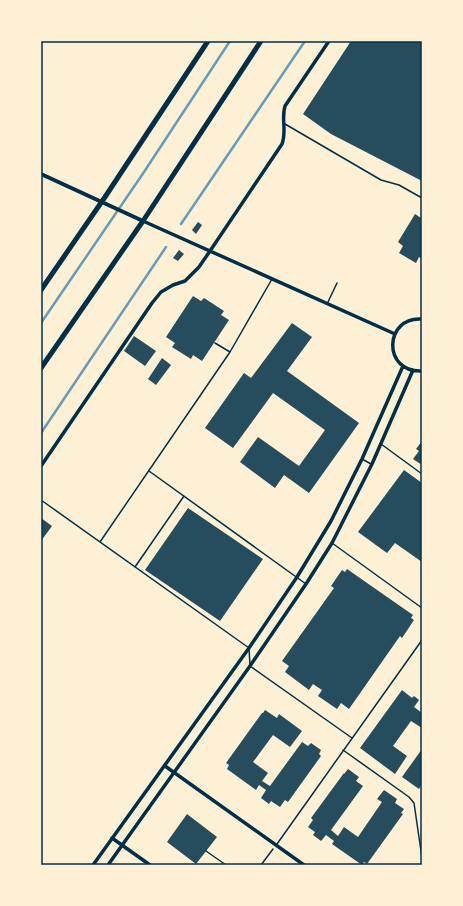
<svg xmlns="http://www.w3.org/2000/svg" width="463" height="906" font-family="'Noto Sans',sans-serif">
<style>
.lines{fill:none;stroke-linecap:round;stroke-linejoin:round}
.stream{stroke:#669bbc;stroke-width:2.5}
.building{fill:#264d5e}
.path{stroke:#003049;stroke-width:1.5}
.service{stroke:#003049;stroke-width:1.5}
.minor{stroke:#003049;stroke-width:3.5}
.tertiary{stroke:#003049;stroke-width:4}
.primary{stroke:#003049;stroke-width:5}
.neatline{fill:none;stroke:#003049;stroke-width:1.5}
</style>
<rect width="100%" height="100%" fill="#fdf0d5"/>
<g class="lines">
<path class="stream" d="M181,224L305,41
M41,323L144,172L230,41
M41,433L166,247"/>
</g>
<path class="building" d="M351,41H422V181L331,134L303,114Z
M415,214L421,218L422,215V259L419,257L416,263L399,253L403,246L398,242Z
M198,222L202,225L196,234L192,230Z
M179,250L184,254L178,261L173,258Z
M193,296L201,301L204,298L224,311L221,315L229,320L202,361L193,355L191,359L172,347L175,343L166,337Z
M292,323L312,337L287,371L359,423L309,493L284,475L275,488L240,462L258,437L299,466L325,430L273,393L233,448L205,428L244,373L251,378Z
M134,336L156,351L145,366L124,351Z
M162,358L171,365L156,385L148,379Z
M422,441V465L413,459L419,451L416,449Z
M404,470L422,483V562L395,543L387,553L358,532Z
M188,508L263,559L220,621L145,570Z
M41,518L52,526L41,541Z
M347,569L413,615L411,618L414,620L402,638L400,636L349,709L341,703L337,709L318,696L322,690L313,684L309,690L285,672L289,666L282,661L334,588L331,586L342,570L345,572Z
M402,690L412,698L414,696L419,700L414,707L422,713V728L411,721L393,746L407,756L395,774L360,748Z
M265,710L277,718L279,714L302,731L290,747L273,735L253,762L268,773L262,781L270,786L302,742L308,746L311,743L321,750L319,754L321,756L288,802L285,800L280,807L271,801L269,804L261,798L266,790L259,785L256,790L227,769L229,765L226,763L262,713H263Z
M422,749V784L419,789L402,777Z
M348,769L359,777L356,781L363,786L331,830L338,836L344,827L358,837L382,802L377,799L384,790L397,799L395,803L404,809L401,813L403,814L367,864L364,862L362,865L332,844L334,841L326,835L321,841L313,835L315,832L308,827L313,820L311,818L344,773V774Z
M187,814L217,837L196,864L167,842Z"/>
<g class="lines">
<path class="path" d="M206,851L226,865
M261,865L273,849"/>
<path class="service" d="M285,124L381,180L399,185L422,198
M328,302L337,283
M215,343L230,352
M381,444L422,474
M362,459L371,464
M149,471L306,584
M41,500L249,648L250,666L352,738
M100,542L230,352L272,279
M332,543L422,608
M135,567L184,496
M343,750L409,797L414,803L422,858
M277,844L422,640"/>
<path class="minor" d="M143,221L395,334
M422,319C384,316 382,373 422,371
M41,466L152,303L161,292L173,285L185,281L199,267L210,251L282,144C287,131 281,119 285,106L329,41
M165,766L304,865
M112,838L150,865
M93,865L249,648L297,577L331,521L362,459L403,366
M108,865L250,666L306,584L332,543L372,464L413,370"/>
<path class="tertiary" d="M41,174L143,221"/>
<path class="primary" d="M41,290L105,197L208,41
M41,368L143,221L261,41"/>
</g>
<rect width="463" height="906" fill="none" stroke="#fdf0d5" stroke-width="84"/>
<rect x="42" y="42" width="379" height="822" class="neatline"/>
</svg>
